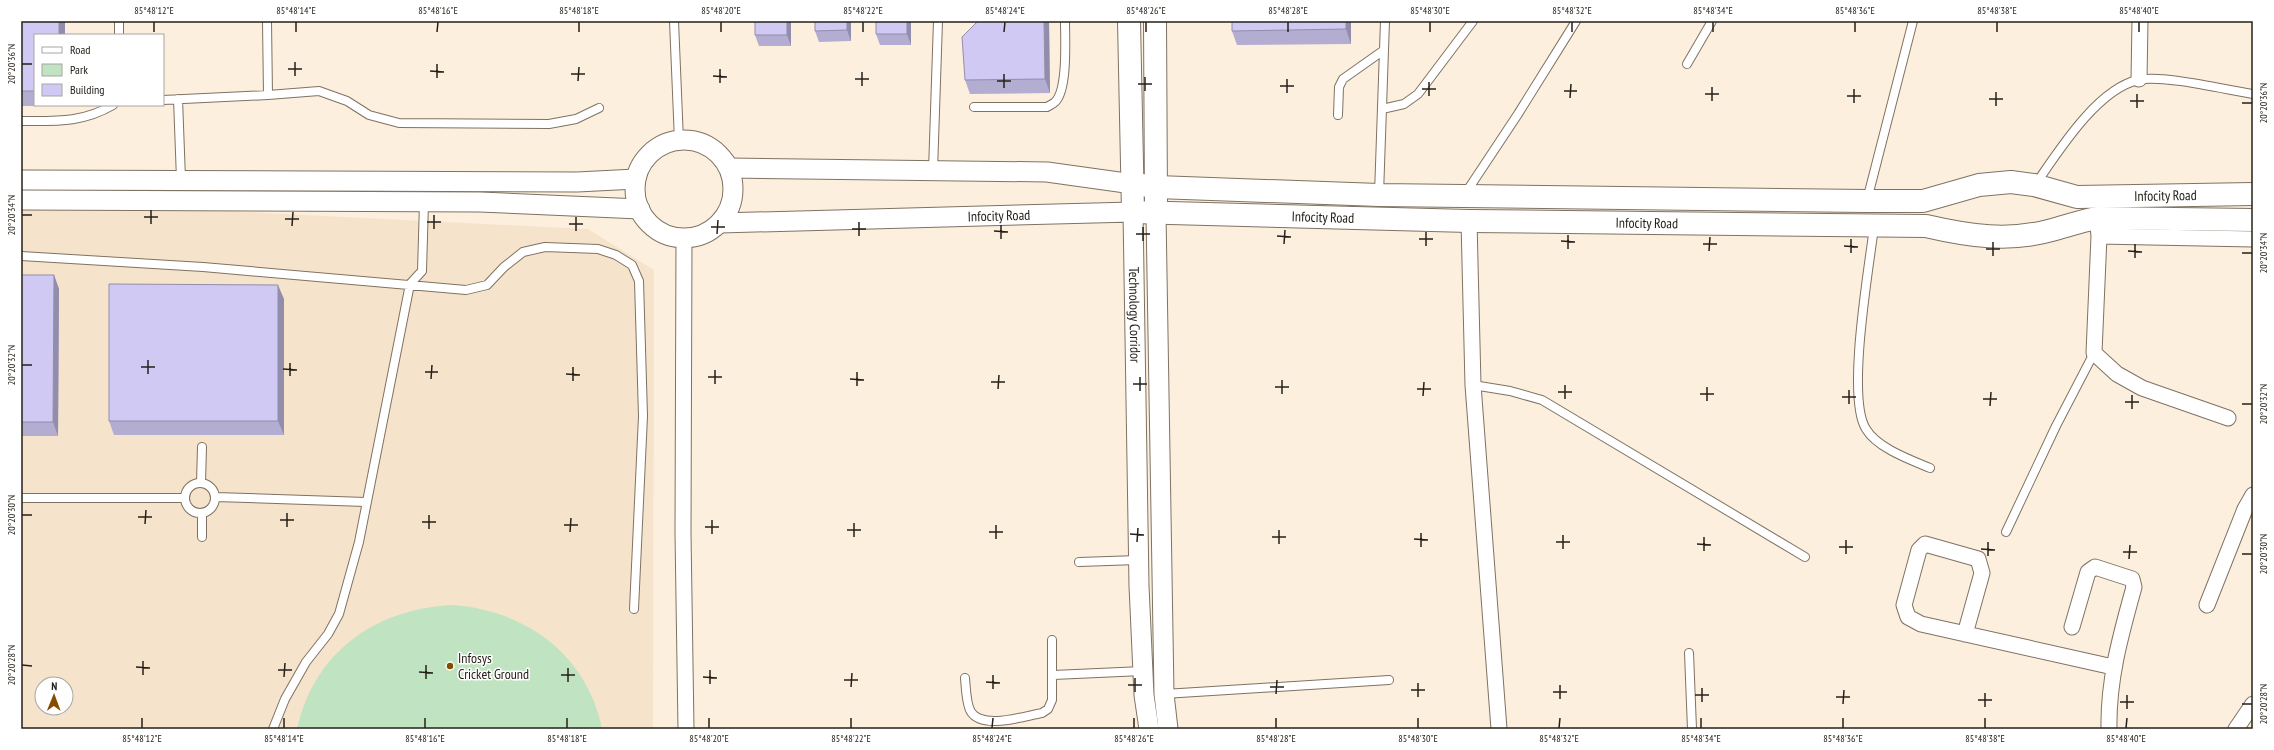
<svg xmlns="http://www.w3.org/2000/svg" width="2274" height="750" font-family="'PT Sans Narrow',sans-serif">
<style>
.built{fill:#f6e3cb;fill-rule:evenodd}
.green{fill:#c0e3c1}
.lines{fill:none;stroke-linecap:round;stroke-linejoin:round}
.service-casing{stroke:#7f7263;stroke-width:10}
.minor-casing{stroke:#7f7263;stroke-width:17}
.tertiary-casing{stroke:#7f7263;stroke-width:21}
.primary-casing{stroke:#7f7263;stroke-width:24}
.service{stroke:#fff;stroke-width:8}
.minor{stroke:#fff;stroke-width:15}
.tertiary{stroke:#fff;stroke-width:19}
.primary{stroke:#fff;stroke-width:22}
.wall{fill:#b3add2}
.shaded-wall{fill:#928dab}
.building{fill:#d0c9f4;stroke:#928dab}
.ticks{fill:none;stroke:#252019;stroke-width:1.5}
.poi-dot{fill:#864c02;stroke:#fff;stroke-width:1.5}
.labels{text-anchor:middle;stroke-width:3;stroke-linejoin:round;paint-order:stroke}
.street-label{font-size:14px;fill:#252019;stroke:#fff}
.poi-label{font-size:14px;fill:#252019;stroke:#fff;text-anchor:start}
.neatline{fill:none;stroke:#252019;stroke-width:1.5}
.ticks-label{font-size:10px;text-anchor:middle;fill:#252019}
</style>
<rect width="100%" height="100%" fill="#fdefdd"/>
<path class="built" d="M21,201L588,229L654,270L653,729H21ZM42,684H66V708H42Z"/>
<path class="green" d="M452,605C525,610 587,654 602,729H297C314,652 375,609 452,605Z"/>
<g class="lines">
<defs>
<path id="service" d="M267,21L268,95
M674,21L679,141
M119,35V21
M1687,64L1712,21
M178,99L181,179
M163,100L268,95L319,91L347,101L369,115L399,123L549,124L576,119L599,108
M974,107H1047C1050,105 1053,104 1055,102C1068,90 1065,39 1065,21
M1382,109L1404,104L1418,94L1473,21
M1338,115L1339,87L1343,79L1384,50
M21,121C56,121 82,123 113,105
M933,171L938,21
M2035,185C2058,152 2097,89 2138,80C2161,74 2227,90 2253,94
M1379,194L1385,21
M1465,194L1518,114L1576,21
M1867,200L1913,21
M1874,227C1869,268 1846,398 1866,429C1877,448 1911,460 1930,468
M21,256L203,267L466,290L487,285L504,267L523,252L545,247L598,249L616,255L632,265L639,281L643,416L634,609
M1473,385L1510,391L1542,400L1805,557
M201,483L202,447
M185 498a15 15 0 1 1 30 0a15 15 0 1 1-30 0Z
M215,497L366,502
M21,498H185
M2006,532L2056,426L2094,353
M202,537V513
M1079,562L1138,560
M1689,653L1692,729
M1053,675L1143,671
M965,678C966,688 966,704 971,712C983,730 1024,716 1042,713L1048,709L1052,700V640
M1164,694L1389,680
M273,729L285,699L306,662L328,634L339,614L359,542L410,284L422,271L424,203"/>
<path id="minor" d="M2139,79L2140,21
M2097,218L2099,236L2094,353L2117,374L2142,388L2228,418
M1469,221L1473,385L1499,729
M2099,236L2253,239
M684,238L683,533L686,729
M2207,605L2245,509L2253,495
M2072,627L2088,572L2095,567L2132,579L2134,587C2121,634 2108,679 2109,729
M1965,634L1982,573L1978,559L1925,544L1919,550L1904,605L1908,617L1921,624L2113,667
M2236,729L2253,704"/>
<g id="tertiary">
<circle cx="684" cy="189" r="49"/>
<path d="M729,168L1047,172L1133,184"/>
<path d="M21,180L577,182L636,179"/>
<path d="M21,200L480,202L640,209"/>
<path d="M1156,214L1164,694L1168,729"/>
<path id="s1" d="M720,223L1133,212L1139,586L1144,695L1149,729"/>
</g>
<g id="primary">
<path id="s2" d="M1129,21L1133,212L1469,221L1926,226C1969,236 2009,242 2052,230C2067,226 2081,221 2097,218L2253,220"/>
<path d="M1155,21L1156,202"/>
<path id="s3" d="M1133,184L1157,187L1379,195L1867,201H1923L1979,185L2011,182L2034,185L2077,197L2253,194"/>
</g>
</defs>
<use href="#service" class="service-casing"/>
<use href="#minor" class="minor-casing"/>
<use href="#tertiary" class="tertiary-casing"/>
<use href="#primary" class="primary-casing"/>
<use href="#service" class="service"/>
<use href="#minor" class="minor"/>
<use href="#tertiary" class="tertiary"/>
<use href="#primary" class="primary"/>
</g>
<path class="wall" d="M21,21H65V35H35V105H65V106H21Z
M791,21V46H759L755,35Z
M815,21H851V41L819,42L815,31Z
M911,21V45H880L876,34Z
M1049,21L1050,93L970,94L965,80Z
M1351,21V44L1237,45L1232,31Z
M21,275H54L59,289L58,436H21Z
M284,299V435H114L109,421Z"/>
<path class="shaded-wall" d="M59,21H65V35H59Z
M787,21H791V46L787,35Z
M847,21H851V41L847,30Z
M907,21H911V45L907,34Z
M1044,21H1049L1050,93L1045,79Z
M1346,21H1351V44L1346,29Z
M54,275L59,289L58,436L53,422Z
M278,285L284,299V435L278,421Z"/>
<path class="building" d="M21,21H59V35H35V91H21Z
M755,21H787V35H755Z
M815,21H847V30L815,31Z
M876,21H907V34H876Z
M978,21H1044L1045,79L965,80L962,37Z
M1232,21H1346V29L1232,31Z
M21,275H54L53,422H21Z
M109,284L278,285V421H109Z"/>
<path class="ticks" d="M154,32V22M296,32V22M437,32L438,22M579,32V22M721,32V22M863,32V22M1004,32L1005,22M1146,32V22M1288,32V22M1430,32V22M1572,32V22M1713,32V22M1855,32V22M1997,32V22M2139,32V22M22,64H32M288,69H302M430,71L444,72M571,74H585M295,76V62M713,76L727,77M437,78V64M855,79H869M578,81L579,67M997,81H1011M720,83V69M1138,84H1152M862,86V72M1280,86H1294M1004,88V74M1422,89H1436M1145,91V77M1564,91H1577M1287,93V79M1705,94H1719M1429,96V82M1847,96H1861M1570,98L1571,84M1989,99H2003M1712,101V87M2130,101H2144M1854,103V89M2242,103H2252M1996,106V92M2137,108V94M22,215H32M144,217H158M285,219H299M427,222H441M151,224V210M569,224H583M292,226L293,212M711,227H725M434,229V215M852,229H866M576,231V217M994,231L1008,232M717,234L718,220M1136,234H1150M859,236V222M1277,236L1291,237M1001,239V225M1419,239H1433M1143,241V227M1561,241L1575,242M1284,244L1285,230M1703,244H1717M1426,246V232M1844,246L1858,247M1568,249V235M1986,249H2000M1709,251L1710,237M2128,251L2142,252M1851,253V239M2242,253H2252M1993,256V242M2135,258V244M22,365H32M141,367H155M283,369L297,370M425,372H438M148,374V360M566,374L580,375M290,376V363M708,377H722M431,379L432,365M850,379L864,380M573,381V367M991,382H1005M715,384V370M1133,384H1147M857,386V372M1275,387H1289M998,389L999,375M1417,389H1431M1140,391V377M1558,392H1572M1282,394V380M1700,394H1714M1423,396L1424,382M1842,397H1856M1565,399V385M1983,399H1997M1707,401V387M2125,402H2139M1849,404V390M2242,404H2252M1990,406L1991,392M2132,409V395M22,515H32M138,517H152M280,520H294M422,522H436M145,524L146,510M564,525H578M287,527V513M705,527H719M429,529V515M847,530H861M570,532L571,518M989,532H1003M712,534V520M1130,534L1144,535M854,537V523M1272,537H1286M996,539V525M1414,539L1428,540M1137,542L1138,528M1556,542H1570M1279,544V530M1697,544L1711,545M1421,547V533M1839,547H1853M1563,549V535M1981,549L1995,550M1704,551V537M2123,552H2137M1846,554V540M2242,554H2252M1988,556V542M2129,559L2130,545M22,665L32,666M136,667L150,668M278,670H292M419,672L433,673M143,675V661M561,675H575M284,677L285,663M703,677L717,678M426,679V665M844,680H858M568,682V668M986,682L1000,683M710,684V670M1128,685H1142M851,687L852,673M1270,687H1284M993,689V675M1411,690H1425M1135,692V678M1553,692H1567M1276,694L1277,680M1695,695H1709M1418,697V683M1836,697H1850M1560,699V685M1978,700H1992M1702,702V688M2120,702H2134M1843,704L1844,690M2242,704H2252M1985,707V693M2127,709V695M142,728V718M284,728V718M425,728V718M567,728V718M709,728V718M851,728V718M992,728L993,718M1134,728V718M1276,728V718M1418,728V718M1559,728L1560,718M1701,728V718M1843,728V718M1985,728V718M2126,728L2127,718"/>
<circle class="poi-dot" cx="450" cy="666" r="4"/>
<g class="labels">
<g class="street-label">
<text dy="5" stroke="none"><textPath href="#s3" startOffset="1037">Infocity Road</textPath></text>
<text dy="5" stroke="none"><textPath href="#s1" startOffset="279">Infocity Road</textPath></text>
<text dy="5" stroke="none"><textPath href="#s2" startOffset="381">Infocity Road</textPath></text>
<text dy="5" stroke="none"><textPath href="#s2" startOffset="705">Infocity Road</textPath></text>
<text dy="5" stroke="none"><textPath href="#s1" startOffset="516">Technology Corridor</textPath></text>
</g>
<g class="poi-label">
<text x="458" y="663">Infosys<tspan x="458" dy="16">Cricket Ground</tspan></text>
</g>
</g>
<rect width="2274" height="750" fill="none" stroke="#ffffff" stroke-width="44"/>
<rect x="34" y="34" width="130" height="72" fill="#ffffff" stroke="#a8a6a3"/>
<rect x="42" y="47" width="20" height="6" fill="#ffffff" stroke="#a8a6a3"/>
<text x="70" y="54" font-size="12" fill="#252019">Road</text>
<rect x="42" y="64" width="20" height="12" fill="#c0e3c1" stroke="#a8a6a3"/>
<text x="70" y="74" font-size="12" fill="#252019">Park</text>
<rect x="42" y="84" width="20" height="12" fill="#d0c9f4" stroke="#a8a6a3"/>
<text x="70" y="94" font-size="12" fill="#252019">Building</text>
<g transform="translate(54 696) rotate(1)"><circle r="19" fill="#ffffff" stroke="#a8a6a3"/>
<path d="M0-3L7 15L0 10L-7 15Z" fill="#864c02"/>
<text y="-6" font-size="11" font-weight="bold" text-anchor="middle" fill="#252019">N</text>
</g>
<rect x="22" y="22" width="2230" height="706" class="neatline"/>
<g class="ticks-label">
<text x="154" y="14">85°48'12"E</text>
<text x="296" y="14">85°48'14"E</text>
<text x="438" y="14">85°48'16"E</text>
<text x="579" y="14">85°48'18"E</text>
<text x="721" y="14">85°48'20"E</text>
<text x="863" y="14">85°48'22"E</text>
<text x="1005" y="14">85°48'24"E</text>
<text x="1146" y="14">85°48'26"E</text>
<text x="1288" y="14">85°48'28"E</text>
<text x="1430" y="14">85°48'30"E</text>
<text x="1572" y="14">85°48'32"E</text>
<text x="1713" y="14">85°48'34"E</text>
<text x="1855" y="14">85°48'36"E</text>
<text x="1997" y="14">85°48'38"E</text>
<text x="2139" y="14">85°48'40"E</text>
<text transform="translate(11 64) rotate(-90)" y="4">20°20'36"N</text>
<text transform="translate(2263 103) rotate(-90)" y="4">20°20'36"N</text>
<text transform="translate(11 215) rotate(-90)" y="4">20°20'34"N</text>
<text transform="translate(2263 253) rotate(-90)" y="4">20°20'34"N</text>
<text transform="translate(11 365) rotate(-90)" y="4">20°20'32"N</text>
<text transform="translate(2263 404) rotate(-90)" y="4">20°20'32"N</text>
<text transform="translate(11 515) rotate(-90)" y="4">20°20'30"N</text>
<text transform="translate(2263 554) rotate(-90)" y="4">20°20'30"N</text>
<text transform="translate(11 665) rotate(-90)" y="4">20°20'28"N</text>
<text transform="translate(2263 704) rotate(-90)" y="4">20°20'28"N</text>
<text x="142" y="742">85°48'12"E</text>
<text x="284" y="742">85°48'14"E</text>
<text x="425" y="742">85°48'16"E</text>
<text x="567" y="742">85°48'18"E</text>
<text x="709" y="742">85°48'20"E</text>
<text x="851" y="742">85°48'22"E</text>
<text x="992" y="742">85°48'24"E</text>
<text x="1134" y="742">85°48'26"E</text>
<text x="1276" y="742">85°48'28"E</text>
<text x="1418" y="742">85°48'30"E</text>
<text x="1559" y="742">85°48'32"E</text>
<text x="1701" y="742">85°48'34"E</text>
<text x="1843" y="742">85°48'36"E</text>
<text x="1985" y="742">85°48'38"E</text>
<text x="2126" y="742">85°48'40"E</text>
</g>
</svg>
